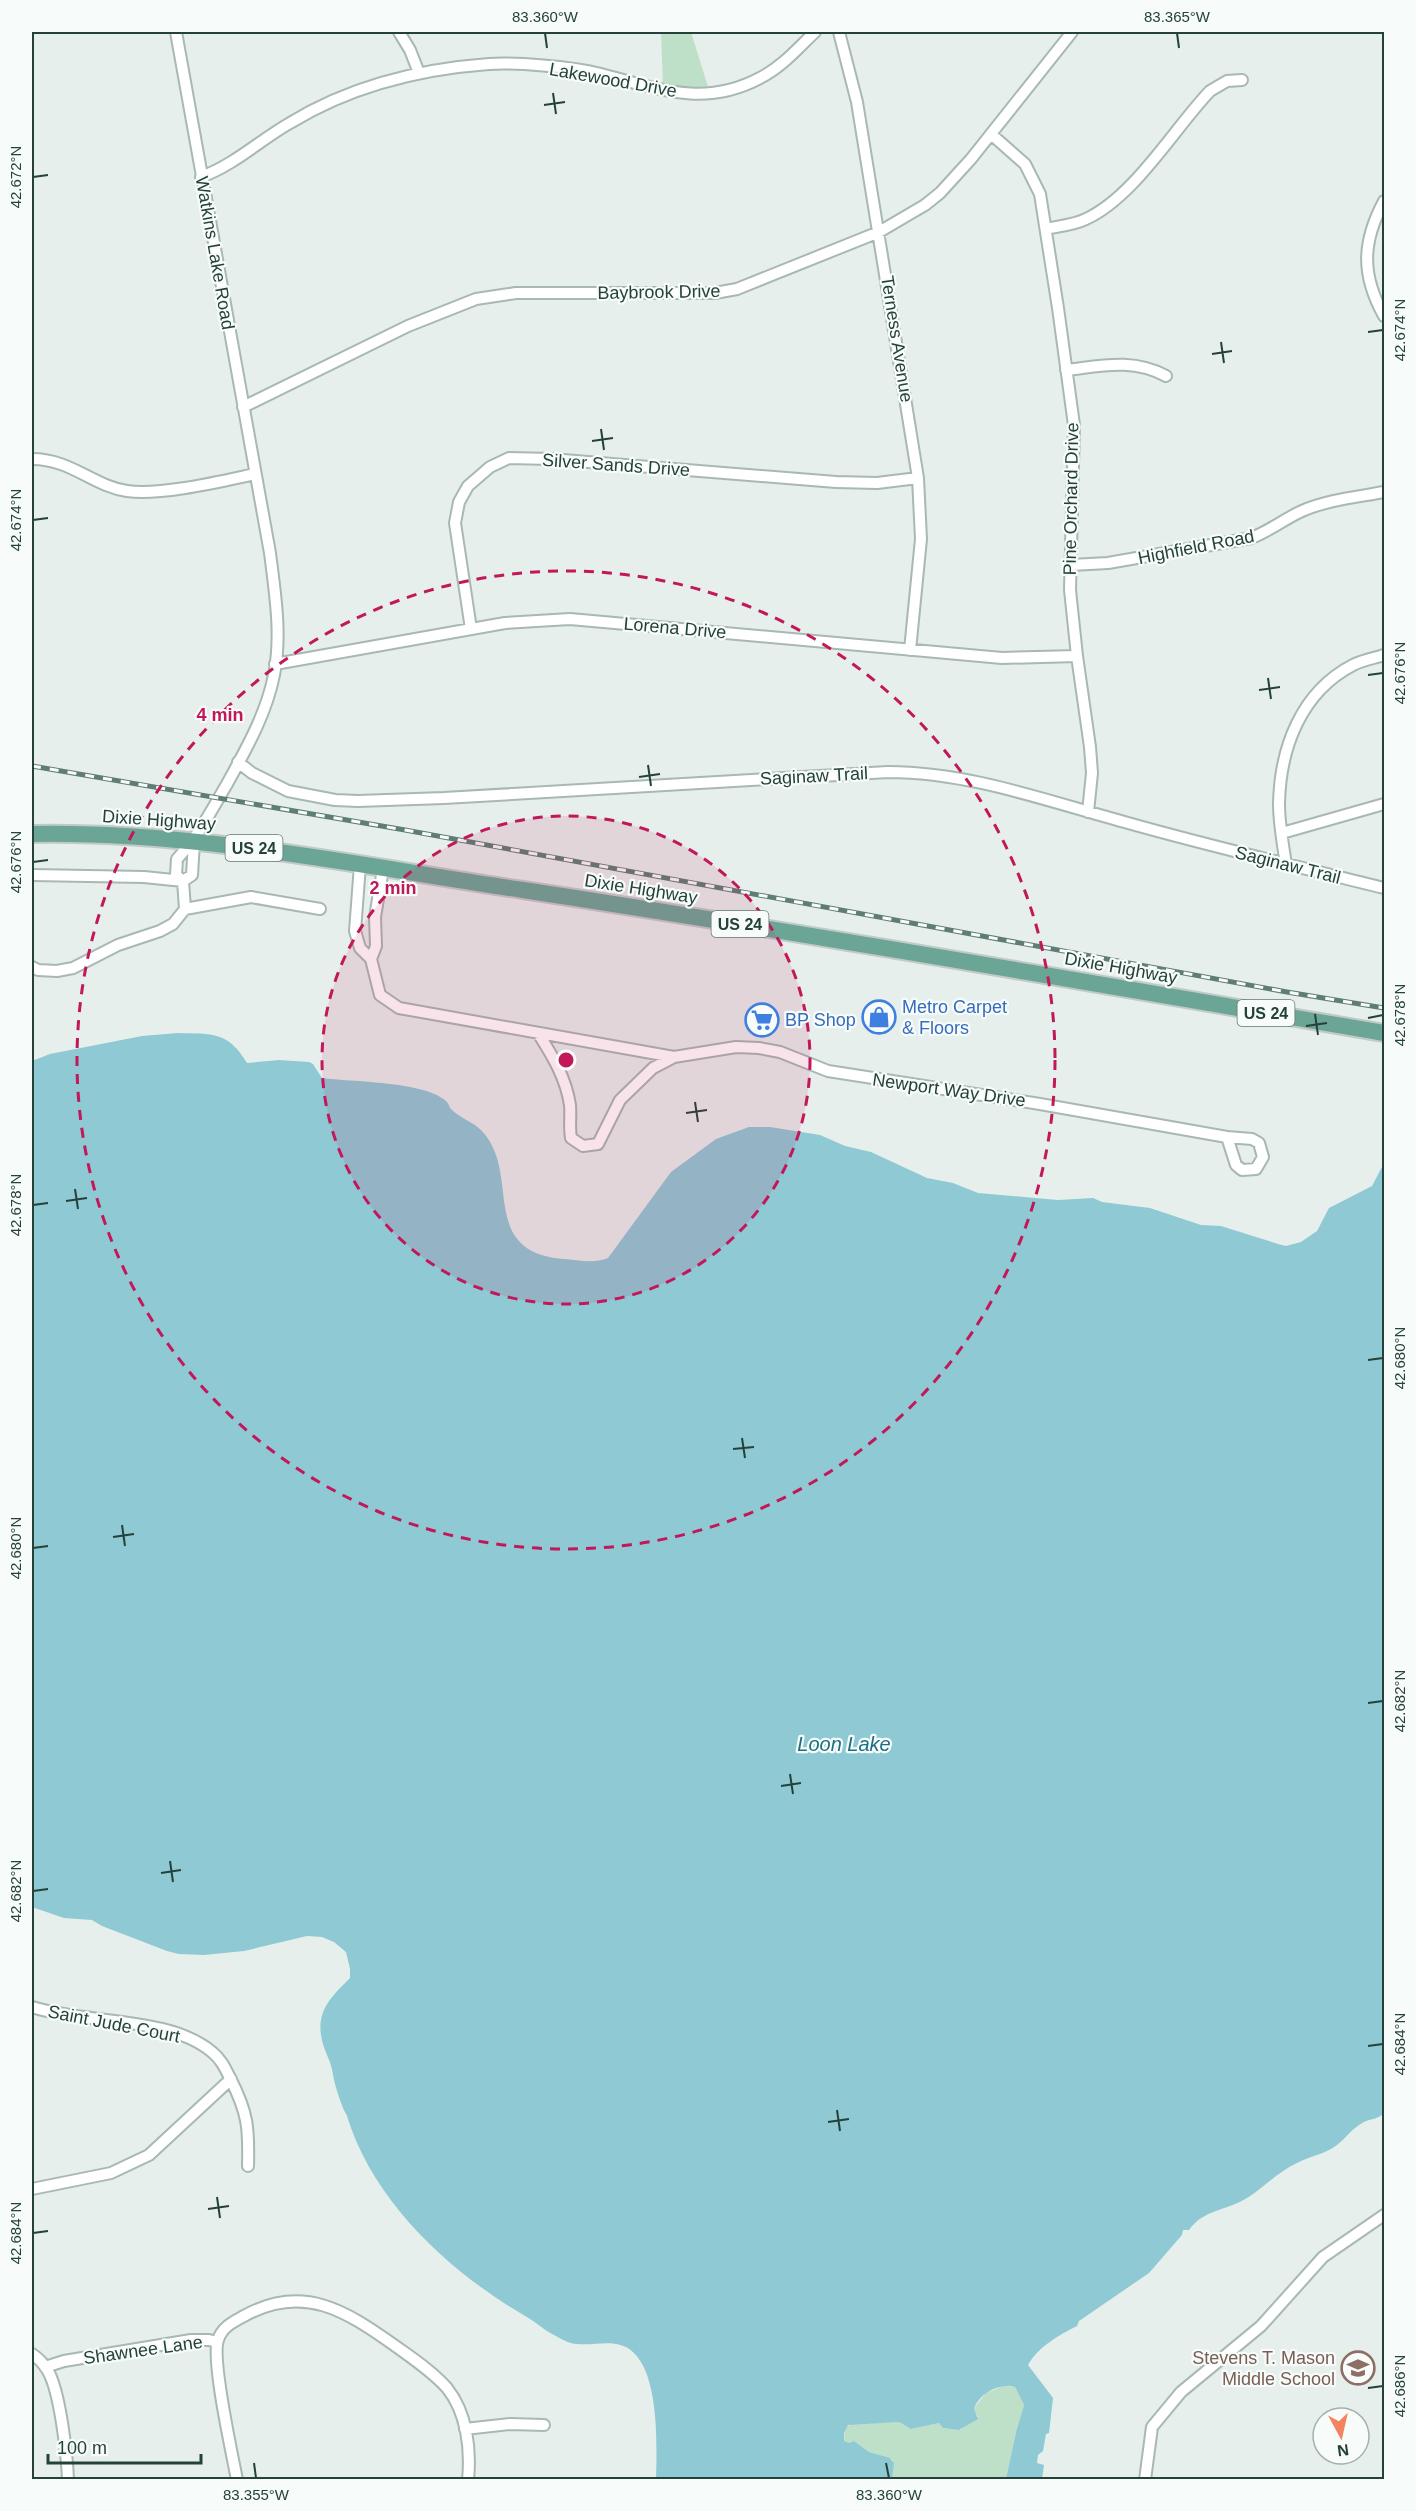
<svg xmlns="http://www.w3.org/2000/svg" width="1416" height="2511" font-family="Arial,sans-serif">
<style>
.green{fill:#bfe0c8}
.water{fill:#8ec9d4}
.lines{fill:none;stroke-linecap:round;stroke-linejoin:round}
.street-casing{stroke:#a8b8b2;stroke-width:14}
.primary-casing{stroke:#c2cac8;stroke-width:20}
.street{stroke:#fff;stroke-width:10}
.primary{stroke:#6aa596;stroke-width:16}
.rail-casing{stroke:#5f7d75;stroke-width:5}
.rail{stroke:#f7fbf9;stroke-width:3;stroke-dasharray:9;stroke-linecap:butt}
.ticks{fill:none;stroke:#24423a;stroke-width:2}
.ring{fill:none;stroke:#c2185b;stroke-width:3;stroke-dasharray:10 8}
.labels{text-anchor:middle;stroke-width:4.5;stroke-linejoin:round;paint-order:stroke}
.shield{fill:#f7fbf9;stroke:#637a73;stroke-width:1.5}
.shield-label{font-size:16px;font-weight:bold;fill:#24423a}
.street-label{font-size:18px;fill:#24423a;stroke:#f7fbf9}
.shop-label{font-size:18px;fill:#366cbe;stroke:#f7fbf9;text-anchor:start}
.education-label{font-size:18px;fill:#785e54;stroke:#f7fbf9;text-anchor:end}
.water-label{font-size:20px;font-style:italic;fill:#1c6f80;stroke:#f7fbf9}
.centre{fill:#c2185b;stroke:#f7fbf9;stroke-width:3}
.ring-label{font-size:18px;text-anchor:middle;font-weight:bold;fill:#c2185b;stroke:#f7fbf9;stroke-width:4.5;stroke-linejoin:round;paint-order:stroke}
.neatline{fill:none;stroke:#24423a;stroke-width:2}
.ticks-label{font-size:15px;text-anchor:middle;fill:#24423a}
</style>
<rect width="100%" height="100%" fill="#e6efeb"/>
<path class="green" d="M661,32H691L709,90L663,87Z
M1003,2386L1015,2387L1024,2405L1016,2432L1006,2479H892L893,2460L869,2452L854,2441L849,2443L844,2441L845,2428L851,2424L899,2422L911,2429L939,2423L943,2428L960,2430L978,2417L974,2408L986,2393Z"/>
<path class="water" d="M178,1033C212,1034 228,1031 247,1063L279,1060L309,1062L313,1064L322,1078C350,1082 427,1081 447,1102C449,1104 449,1107 451,1109C460,1118 473,1122 481,1130C523,1173 476,1251 563,1259C578,1260 594,1264 608,1258L671,1172L716,1139L749,1127H770L820,1135L845,1146L871,1152L927,1178L953,1183L978,1193L1058,1200L1093,1198L1102,1202L1150,1208L1201,1225L1221,1226L1278,1244L1286,1246L1301,1242L1317,1231L1329,1208L1372,1186L1384,1163V2113C1377,2120 1372,2118 1364,2122C1351,2128 1343,2143 1331,2149C1320,2155 1308,2157 1297,2163C1278,2172 1264,2187 1247,2198C1226,2211 1204,2209 1189,2230H1183L1182,2235L1149,2273L1079,2321L1077,2326C1059,2335 1038,2347 1028,2365L1053,2398L1049,2433L1046,2434L1043,2451L1038,2455L1037,2463L1044,2465L1042,2479H1006L1016,2432L1024,2405L1015,2387C998,2383 981,2393 974,2408L978,2419L959,2430L943,2428L939,2423L911,2429L899,2422L848,2425L844,2433V2441L849,2443L854,2441L869,2452L890,2458L894,2463L892,2479L818,2480L812,2477L809,2480L656,2479C657,2446 659,2377 634,2353C618,2337 597,2346 577,2344C569,2344 560,2338 552,2334C544,2330 537,2323 530,2319C452,2274 374,2204 347,2116C346,2113 344,2111 343,2108C338,2095 334,2083 332,2069C330,2060 325,2052 323,2044C314,2013 330,1998 350,1978V1969L346,1952L334,1942L322,1937L307,1936L244,1951L204,1955L179,1954L167,1951L102,1926L92,1920L64,1918L32,1907V1061L50,1054L142,1036Z"/>
<g class="lines">
<defs>
<path id="street" d="M176,32L270,553C275,593 282,635 274,675C266,715 246,749 227,784C211,811 198,837 177,859L176,875L183,881L192,875L194,842
M399,32L410,50L419,73
M839,32L857,102L918,478L921,539L910,650
M991,134L1025,164L1040,194L1058,308L1074,425L1070,590L1077,656L1090,747L1092,773L1088,812
M201,177C234,165 260,140 290,123C349,87 420,69 489,64C516,62 571,67 597,73C654,87 702,109 760,78C782,67 798,48 815,32
M1384,201C1362,242 1361,275 1384,316
M1046,229C1059,226 1074,225 1086,219C1134,197 1173,130 1210,91L1227,81L1242,80
M1066,370C1102,366 1132,358 1166,376
M243,407L408,326L476,299L516,293H715L737,289L879,232L925,205L940,193L971,159L1072,32
M32,459C71,459 93,486 127,491C160,496 222,481 255,474
M1071,565L1108,563L1251,538C1270,531 1284,519 1302,511C1327,500 1357,497 1384,492
M471,629L455,523L459,502L468,486L490,467L509,458L551,459L836,482L877,483L918,478
M275,664L505,623L570,619L1002,658L1077,656
M238,762L252,773L288,791L335,800L358,801L444,798L888,772C970,772 1050,802 1128,823C1213,847 1299,867 1384,888
M1282,833L1384,804
M1286,864C1283,845 1279,824 1279,804C1280,748 1301,692 1353,665C1363,660 1375,658 1384,655
M360,865L355,931L360,948L371,959
M383,869L375,917L376,946L371,959L380,995L399,1008L674,1057L736,1047L759,1048L780,1052L828,1071L1040,1104L1227,1137L1236,1165L1242,1170L1256,1169L1263,1157L1259,1143L1252,1139L1227,1137
M32,875L144,877L183,881L185,909
M32,967L38,970L57,971L73,968L118,945L160,931L173,924L185,909L251,897L320,909
M538,1033C552,1055 566,1078 570,1105C571,1116 569,1127 571,1138L583,1146L598,1144L620,1100L653,1068L674,1057
M32,2007C85,2024 170,2016 212,2052C221,2059 225,2068 230,2078C248,2113 249,2128 248,2166
M32,2189L111,2173L149,2155L231,2079
M32,2354C38,2358 44,2364 48,2371C60,2392 67,2454 68,2480
M45,2367L64,2361L191,2340H209L217,2342
M465,2429L510,2424L544,2425
M237,2480C232,2453 211,2360 218,2340C222,2327 233,2322 244,2316C303,2283 346,2311 394,2345C412,2358 432,2371 447,2388C467,2413 471,2449 468,2480
M1145,2480L1152,2427L1181,2392L1261,2326L1323,2257L1384,2215"/>
<path id="primary" d="M32,834C197,831 360,866 523,890C811,934 1097,984 1384,1033"/>
</defs>
<use href="#street" class="street-casing"/>
<use href="#primary" class="primary-casing"/>
<use href="#street" class="street"/>
<use href="#primary" class="primary"/>
<defs>
<path id="rail" d="M32,766L405,830L1287,992L1384,1008"/>
</defs>
<use href="#rail" class="rail-casing"/>
<use href="#rail" class="rail"/>
</g>
<path class="ticks" d="M545,33L547,48M1177,33L1179,48M553,93L556,114M544,105L565,102M33,177L48,175M1368,332L1383,330M1221,342L1224,363M1212,354L1232,351M601,429L604,450M592,441L613,438M33,520L48,518M1368,675L1383,673M1268,678L1271,699M1259,690L1280,687M648,765L651,786M639,777L660,774M33,862L48,860M1315,1014L1318,1035M1368,1018L1383,1015M1306,1026L1327,1023M695,1102L698,1122M686,1113L707,1110M75,1189L78,1209M66,1201L87,1198M33,1205L48,1203M1368,1360L1383,1358M742,1438L745,1458M733,1449L754,1447M122,1525L125,1546M113,1537L134,1534M33,1548L48,1546M1368,1703L1383,1701M790,1774L793,1794M781,1786L801,1783M170,1861L173,1882M161,1873L181,1870M33,1891L48,1889M1368,2046L1383,2044M837,2110L840,2131M828,2122L849,2119M217,2197L220,2218M208,2209L229,2206M33,2233L48,2231M1368,2388L1383,2386M254,2463L256,2478M886,2463L889,2478"/>
<circle cx="566" cy="1060" r="244" fill="#c2185b" fill-opacity=".12"/>
<g class="ring">
<circle cx="566" cy="1060" r="244"/>
<circle cx="566" cy="1060" r="489"/>
</g>
<defs>
<symbol id="shop-ring" viewBox="-11 -11 22 22"><circle r="9.5" fill="#f7fbf9" stroke="#3f7fe0" stroke-width="1.5"/><path d="M-5-2.5h2.3a2.7 3.5 0 0 1 5.4 0H5L5.5 6h-11ZM-1.5-2.5h3a1.5 2.3 0 0 0-3 0Z" fill="#3f7fe0"/></symbol>
<symbol id="supermarket-ring" viewBox="-11 -11 22 22"><circle r="9.5" fill="#f7fbf9" stroke="#3f7fe0" stroke-width="1.5"/><path d="M-6-5.5h2.5l.6 2H6L4.5 2H-2.5L-4.4-4H-6ZM-1.5 3.2a1.3 1.3 0 1 0 .1 0ZM3 3.2a1.3 1.3 0 1 0 .1 0Z" fill="#3f7fe0"/></symbol>
<symbol id="school-ring" viewBox="-11 -11 22 22"><circle r="9.5" fill="#f7fbf9" stroke="#8d6e63" stroke-width="1.5"/><path d="M0-5L7-2L0 1L-7-2ZM-4 1L0 2.5L4 1V4Q0 6-4 4Z" fill="#8d6e63"/></symbol>
</defs>
<g fill-rule="evenodd">
<use href="#shop-ring" x="860" y="998" width="38" height="38"/>
<use href="#supermarket-ring" x="743" y="1001" width="38" height="38"/>
<use href="#school-ring" x="1339" y="2349" width="38" height="38"/>
</g>
<g class="labels">
<g class="shield">
<rect x="225.5" y="835" width="57" height="26" rx="4.5"/>
<rect x="711.5" y="911" width="57" height="26" rx="4.5"/>
<rect x="1237.5" y="1000" width="57" height="26" rx="4.5"/>
</g>
<g class="shield-label">
<text x="254" y="854">US 24</text>
<text x="740" y="930">US 24</text>
<text x="1266" y="1019">US 24</text>
</g>
<g class="street-label">
<text transform="translate(613 80) rotate(10)" y="6">Lakewood Drive</text>
<text transform="translate(215 253) rotate(80)" y="6">Watkins Lake Road</text>
<text transform="translate(659 292) rotate(-1)" y="6">Baybrook Drive</text>
<text transform="translate(897 339) rotate(81)" y="6">Terness Avenue</text>
<text transform="translate(616 465) rotate(4)" y="6">Silver Sands Drive</text>
<text transform="translate(1071 499) rotate(-89)" y="6">Pine Orchard Drive</text>
<text transform="translate(1196 547) rotate(-11)" y="6">Highfield Road</text>
<text transform="translate(675 628) rotate(5)" y="6">Lorena Drive</text>
<text transform="translate(814 776) rotate(-3)" y="6">Saginaw Trail</text>
<text transform="translate(159 820) rotate(4)" y="6">Dixie Highway</text>
<text transform="translate(1288 865) rotate(14)" y="6">Saginaw Trail</text>
<text transform="translate(641 889) rotate(9)" y="6">Dixie Highway</text>
<text transform="translate(1121 968) rotate(10)" y="6">Dixie Highway</text>
<text transform="translate(949 1090) rotate(8)" y="6">Newport Way Drive</text>
<text transform="translate(114 2024) rotate(11)" y="6">Saint Jude Court</text>
<text transform="translate(143 2350) rotate(-8)" y="6">Shawnee Lane</text>
</g>
<g class="shop-label">
<text x="902" y="1013">Metro Carpet<tspan x="902" dy="21">&amp; Floors</tspan></text>
<text x="785" y="1026">BP Shop</text>
</g>
<g class="education-label">
<text x="1335" y="2364">Stevens T. Mason<tspan x="1335" dy="21">Middle School</tspan></text>
</g>
<g class="water-label">
<text x="844" y="1751">Loon Lake</text>
</g>
</g>
<circle cx="566" cy="1060" r="9" class="centre"/>
<g class="ring-label">
<text x="220" y="721">4 min</text>
<text x="393" y="894">2 min</text>
</g>
<rect width="1416" height="2511" fill="none" stroke="#f7fbf9" stroke-width="66"/>
<g transform="translate(1341 2436) rotate(172)"><circle r="28" fill="#f7fbf9" stroke="#a3b1ad" stroke-width="1.5"/>
<path d="M0-4.5L10 22L0 15L-10 22Z" fill="#f4845f"/>
<text y="-9" font-size="16" font-weight="bold" text-anchor="middle" fill="#24423a">N</text>
</g>
<path d="M48 2454v9h153v-9" fill="none" stroke="#24423a" stroke-width="3"/>
<text x="57" y="2454" font-size="18" fill="#24423a" stroke="#f7fbf9" stroke-width="4.5" paint-order="stroke">100 m</text>
<rect x="33" y="33" width="1350" height="2445" class="neatline"/>
<g class="ticks-label">
<text x="545" y="22">83.360°W</text>
<text x="1177" y="22">83.365°W</text>
<text transform="translate(16 177) rotate(-90)" y="5">42.672°N</text>
<text transform="translate(1400 330) rotate(-90)" y="5">42.674°N</text>
<text transform="translate(16 520) rotate(-90)" y="5">42.674°N</text>
<text transform="translate(1400 673) rotate(-90)" y="5">42.676°N</text>
<text transform="translate(16 862) rotate(-90)" y="5">42.676°N</text>
<text transform="translate(1400 1015) rotate(-90)" y="5">42.678°N</text>
<text transform="translate(16 1205) rotate(-90)" y="5">42.678°N</text>
<text transform="translate(1400 1358) rotate(-90)" y="5">42.680°N</text>
<text transform="translate(16 1548) rotate(-90)" y="5">42.680°N</text>
<text transform="translate(1400 1701) rotate(-90)" y="5">42.682°N</text>
<text transform="translate(16 1891) rotate(-90)" y="5">42.682°N</text>
<text transform="translate(1400 2044) rotate(-90)" y="5">42.684°N</text>
<text transform="translate(16 2233) rotate(-90)" y="5">42.684°N</text>
<text transform="translate(1400 2386) rotate(-90)" y="5">42.686°N</text>
<text x="256" y="2500">83.355°W</text>
<text x="889" y="2500">83.360°W</text>
</g>
</svg>
